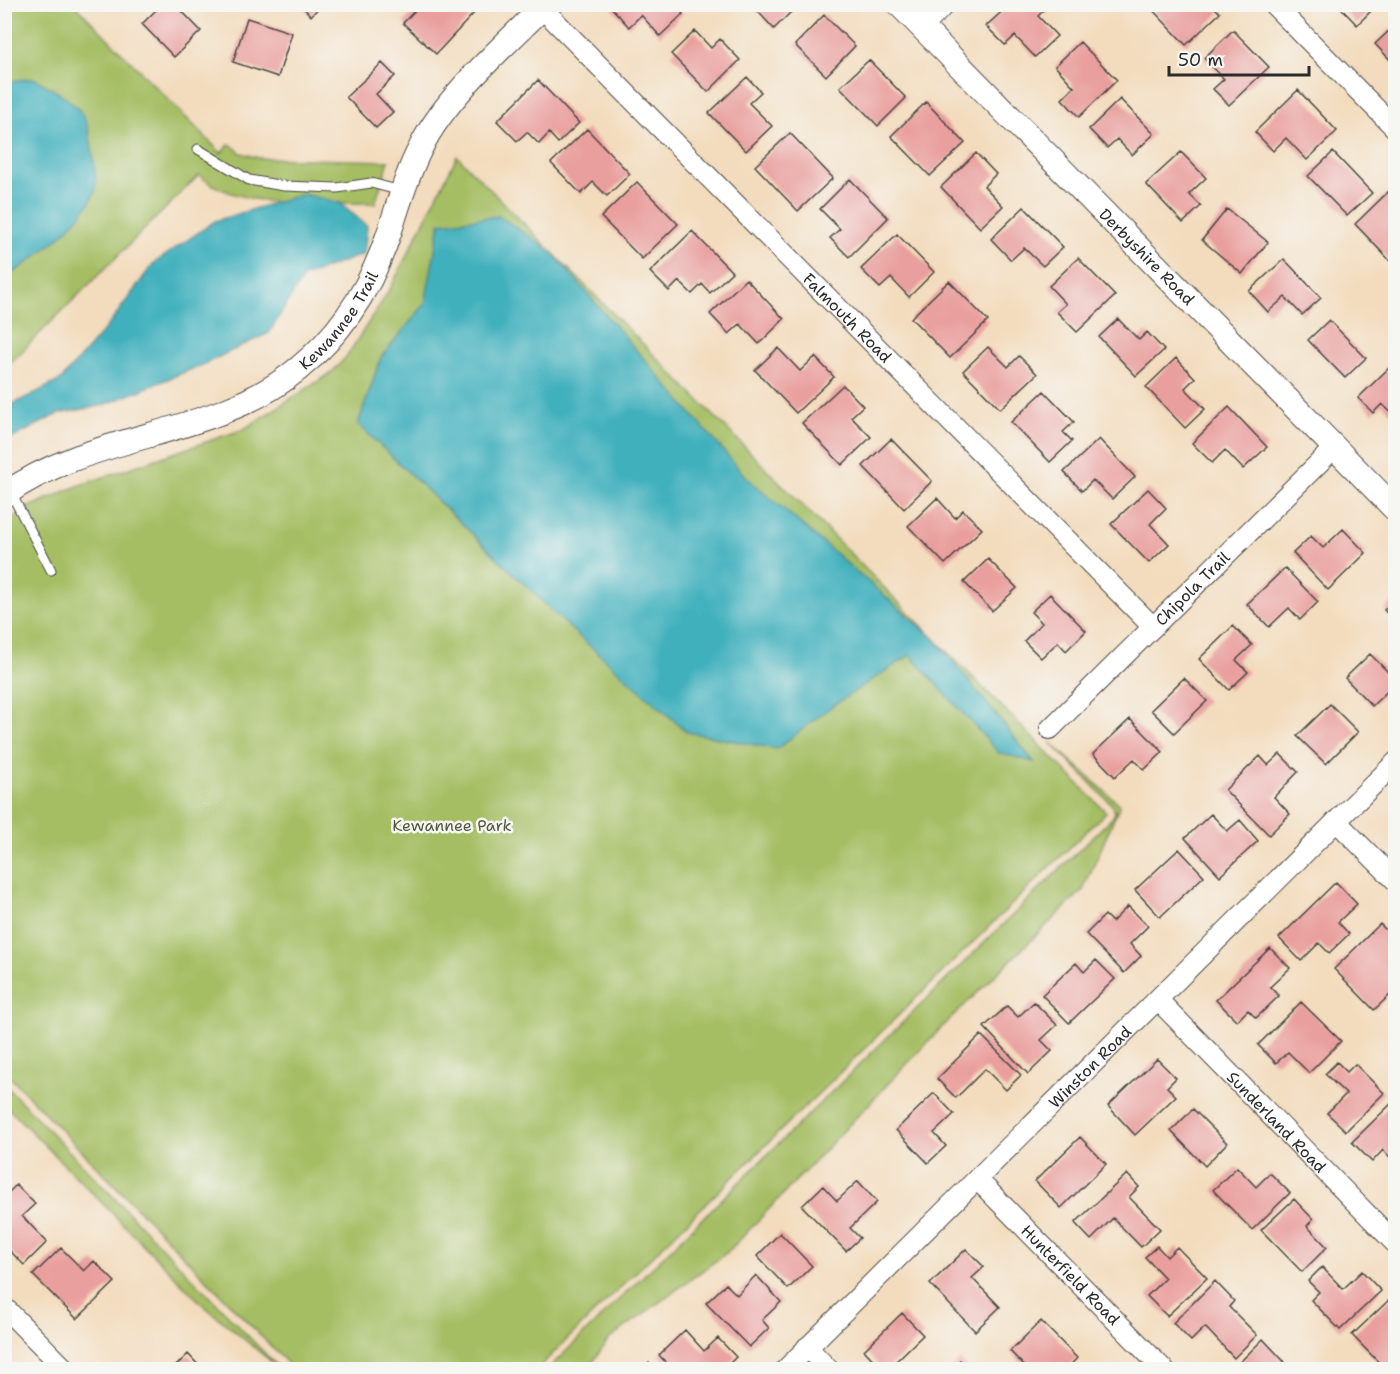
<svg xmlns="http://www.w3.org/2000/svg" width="1400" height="1374" font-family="'Shantell Sans',sans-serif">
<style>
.green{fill:#a5be64;stroke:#687448;stroke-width:1.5}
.water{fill:#41b0bd;stroke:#366e74;stroke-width:1.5}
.building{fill:#e99f9d}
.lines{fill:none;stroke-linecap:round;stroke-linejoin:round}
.service-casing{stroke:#494641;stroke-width:11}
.minor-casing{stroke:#494641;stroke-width:22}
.tertiary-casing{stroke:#494641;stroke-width:26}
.service{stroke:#fff;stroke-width:9}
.minor{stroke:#fff;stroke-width:20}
.tertiary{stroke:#fff;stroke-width:24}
.labels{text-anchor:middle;stroke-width:5;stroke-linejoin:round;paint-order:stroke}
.street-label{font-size:16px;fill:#2b2b2b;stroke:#f6f6f2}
.park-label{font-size:16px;fill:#50573c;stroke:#f6f6f2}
</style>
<rect width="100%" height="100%" fill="#f6f6f2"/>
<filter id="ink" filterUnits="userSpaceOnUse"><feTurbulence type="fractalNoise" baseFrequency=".0167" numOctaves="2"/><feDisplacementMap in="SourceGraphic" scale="12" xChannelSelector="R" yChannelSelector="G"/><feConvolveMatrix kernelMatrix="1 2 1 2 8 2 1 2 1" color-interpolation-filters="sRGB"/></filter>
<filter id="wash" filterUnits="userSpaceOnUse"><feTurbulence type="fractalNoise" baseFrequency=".008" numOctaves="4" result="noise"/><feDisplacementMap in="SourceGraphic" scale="24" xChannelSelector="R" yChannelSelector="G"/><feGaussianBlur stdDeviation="1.35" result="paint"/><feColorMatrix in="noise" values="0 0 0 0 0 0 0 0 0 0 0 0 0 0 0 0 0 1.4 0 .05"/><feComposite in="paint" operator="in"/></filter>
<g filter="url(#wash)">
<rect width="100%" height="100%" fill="#f3dcbd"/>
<path class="green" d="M5,5H75L221,153L230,144L241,153L259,158L389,161L375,203C320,202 242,212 199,175L5,368Z
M457,156L1106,812L537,1369H293L5,1072V526L22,510L80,485L244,429L331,373L347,356L390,289Z
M1050,742L1120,805L1083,890L945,1024L729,1251L608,1340L588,1369H548L1112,818L1115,813L1113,806Z
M5,1085L280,1369L202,1304L5,1105Z"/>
<path class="water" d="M33,78C48,86 76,101 84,117C90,130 99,181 94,194C81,224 32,261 5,278V82Z
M303,194L340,203L367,226L364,254L303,277L269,333L202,365L104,405L58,414L5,442V408L61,380L111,322L153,264L215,221Z
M499,216L550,250L745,476L935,639L1034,762L999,753L910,655L832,706L777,749L687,732L573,631L358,424L381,357L425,304L440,223Z"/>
<g id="blocks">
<path class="building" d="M162,4H175L201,31L174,57L142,24Z
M300,4H322L311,16Z
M421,4H426L433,11L439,4H467L475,12L436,54L403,23Z
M612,4H674L683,14L660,36L641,15L629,27L610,6Z
M751,4H799L774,29Z
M1147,4H1211L1220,13L1186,45Z
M1337,4H1378L1357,25Z
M1009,5L1048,6L1038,16L1057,36L1035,57L1015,36L1005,45L986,26Z
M824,15L855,46L826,76L795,45Z
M247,18L292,33L278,77L233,62Z
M1396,24V66L1375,44Z
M1233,30L1269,67L1229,105L1213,89L1224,79L1204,58Z
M695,31L711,48L720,39L740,60L708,92L671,54Z
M1080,42L1117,80L1079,117L1062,99L1074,87L1055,66Z
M869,60L906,98L878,126L840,87Z
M382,63L395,76L376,94L393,112L376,128L346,97Z
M747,77L761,92L749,103L772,126L746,151L709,113Z
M538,80L579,123L558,143L549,133L539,144L527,132L517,141L497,121Z
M1298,90L1337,131L1307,160L1286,138L1273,151L1255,132Z
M1120,99L1154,134L1132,155L1117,139L1107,148L1089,129Z
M926,102L965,143L930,176L891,136Z
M587,129L630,174L607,196L593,182L581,194L551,163Z
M790,133L833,178L798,211L755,166Z
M1181,152L1206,178L1189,194L1201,206L1183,223L1146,184Z
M1333,152L1372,193L1347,216L1308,176Z
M976,153L996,174L984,186L1003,206L980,228L941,187Z
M850,179L888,218L849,257L830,238L840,229L820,209Z
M637,182L678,224L642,259L601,217Z
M1388,192L1396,200L1394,265L1355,224Z
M1024,207L1063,247L1043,266L1024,248L1011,260L991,239Z
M1227,209L1268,242L1242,274L1202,240Z
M692,231L732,272L710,293L702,284L692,294L679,281L669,291L650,272Z
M897,234L934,272L909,297L891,278L880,288L861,269Z
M1078,258L1115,296L1077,332L1057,312L1066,304L1049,286Z
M1284,259L1321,298L1302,315L1285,297L1268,312L1249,291Z
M746,279L784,319L759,344L740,324L729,334L710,314Z
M949,281L988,321L950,358L911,318Z
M1118,319L1139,340L1147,332L1164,350L1136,376L1099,337Z
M1329,320L1366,358L1345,378L1308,340Z
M988,347L1008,367L1019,356L1037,374L1000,409L963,371Z
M778,348L800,371L815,357L834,377L796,413L755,370Z
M1176,358L1195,378L1185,388L1205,409L1185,428L1146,387Z
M1391,366L1396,370V417L1382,404L1373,413L1358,398Z
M843,385L863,406L851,417L871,437L842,465L802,423Z
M1044,391L1074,422L1063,432L1072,441L1050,462L1011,422Z
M1229,407L1267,447L1243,469L1225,450L1212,463L1192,443Z
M891,439L932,481L904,509L863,466Z
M1099,439L1135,477L1112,499L1093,480L1082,491L1064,472Z
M1148,489L1166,508L1150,524L1169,544L1149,563L1111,524Z
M937,498L955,518L963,510L982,529L945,564L908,526Z
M1343,529L1366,553L1328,590L1293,553L1311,536L1323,548Z
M988,559L1017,588L992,611L964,582Z
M1285,568L1318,602L1300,620L1289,608L1269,627L1247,604Z
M1050,594L1086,631L1066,651L1058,642L1041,658L1024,641L1042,623L1031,612Z
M1396,599V622L1384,610Z
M1233,626L1252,645L1236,660L1248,672L1229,690L1199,659Z
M1370,654L1396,680V683L1372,706L1345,678Z
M1184,678L1207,701L1174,733L1151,710Z
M1330,704L1358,732L1326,764L1297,736Z
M1130,719L1163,752L1144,770L1134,759L1115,777L1093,754Z
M1280,754L1298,772L1274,797L1290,814L1269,835L1225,790L1260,756L1268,765Z
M1211,814L1227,831L1240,820L1258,841L1220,876L1185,838Z
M1179,849L1204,876L1160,917L1135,890Z
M1336,882L1357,904L1338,922L1349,934L1329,953L1319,943L1301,961L1279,938Z
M1128,906L1148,926L1130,944L1141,956L1124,973L1086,934L1105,915L1112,922Z
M1380,924L1396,940V997L1392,993L1374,1010L1334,969Z
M1270,948L1290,968L1270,987L1279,996L1256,1018L1248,1010L1237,1021L1216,1000Z
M1096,960L1115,979L1069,1023L1042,995L1076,963L1084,972Z
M1034,1002L1057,1025L1041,1040L1052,1051L1028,1074L984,1027L1007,1006L1018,1017Z
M1301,1002L1341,1041L1309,1073L1288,1052L1276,1063L1258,1045Z
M981,1035L1021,1075L1006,1090L985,1069L956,1098L937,1079Z
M1157,1059L1176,1078L1167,1087L1176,1096L1135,1135L1108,1106Z
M1337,1062L1347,1072L1355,1064L1384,1093L1346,1131L1327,1113L1346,1094L1325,1074Z
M934,1093L954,1114L934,1133L946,1146L928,1163L896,1130Z
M1396,1099V1163L1383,1150L1372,1162L1352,1142Z
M1193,1109L1227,1143L1205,1166L1171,1131Z
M1080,1137L1106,1164L1061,1208L1035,1181Z
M1237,1167L1256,1187L1270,1173L1290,1193L1252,1230L1213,1190Z
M1127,1174L1139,1187L1129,1197L1160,1229L1141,1247L1113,1218L1091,1240L1075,1223Z
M858,1181L877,1202L850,1228L860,1238L846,1251L802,1206L823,1186L837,1201Z
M16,1185L35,1204L22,1216L47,1242L24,1265L4,1245V1197Z
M1294,1199L1313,1219L1307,1226L1327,1247L1302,1272L1261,1230Z
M780,1233L812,1266L788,1289L757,1256Z
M1157,1246L1167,1257L1177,1247L1207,1278L1167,1316L1147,1296L1165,1278L1145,1257Z
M61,1248L84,1271L94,1261L115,1282L77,1319L33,1275Z
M966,1249L984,1267L972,1278L1000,1307L975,1331L930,1284Z
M1322,1267L1343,1289L1362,1271L1381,1291L1340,1330L1311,1300L1319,1292L1308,1281Z
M756,1275L781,1302L762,1320L769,1328L749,1347L706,1303L726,1284L737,1295Z
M1215,1281L1234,1301L1229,1307L1257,1335L1234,1358L1205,1327L1191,1341L1173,1323Z
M1389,1300L1396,1307V1370H1386L1352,1335Z
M902,1313L923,1335L887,1370H883L864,1350Z
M1041,1321L1077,1358L1066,1370H1028L1010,1351Z
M685,1330L704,1351L718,1338L736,1357L723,1370H673L659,1355Z
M1263,1339L1292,1370H1247L1240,1362Z
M188,1354L203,1370H172Z
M960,1360L970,1370H950Z
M649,1363L655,1370H642Z"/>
</g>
</g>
<g filter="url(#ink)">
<use href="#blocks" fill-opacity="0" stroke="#494641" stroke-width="1.5"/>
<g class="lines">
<defs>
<path id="service" d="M198,149L249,180L284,186L337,188L371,183L401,191
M11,493L51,570"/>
<g id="minor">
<path d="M1273,4L1396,129"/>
<path id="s1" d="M542,8L1153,627"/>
<path d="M922,28L945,4"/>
<path id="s2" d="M1050,729L1334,448"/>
<path d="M1336,821L1396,881"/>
<path id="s3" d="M1158,1000L1396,1244"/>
<path id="s4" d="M977,1179L1164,1370"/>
<path d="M4,1307L66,1370"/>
<path d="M807,1347L829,1370"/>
<path id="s5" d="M785,1370L1396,762"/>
</g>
<g id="tertiary">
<path id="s6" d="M899,4L1396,510"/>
<path id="s7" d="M4,495C92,431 214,439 298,369C341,334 370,289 388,236C398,207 406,175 421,147C445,97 506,44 546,4"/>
</g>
</defs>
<use href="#service" class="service-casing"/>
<use href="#minor" class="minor-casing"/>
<use href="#tertiary" class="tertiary-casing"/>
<use href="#service" class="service"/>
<use href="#minor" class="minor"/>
<use href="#tertiary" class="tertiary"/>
</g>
</g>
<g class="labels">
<g class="street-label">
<text dy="6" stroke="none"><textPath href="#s6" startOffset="354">Derbyshire Road</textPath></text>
<text dy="6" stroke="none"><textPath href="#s1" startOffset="435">Falmouth Road</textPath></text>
<text dy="6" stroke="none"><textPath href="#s7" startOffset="386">Kewannee Trail</textPath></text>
<text dy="6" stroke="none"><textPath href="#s2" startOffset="200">Chipola Trail</textPath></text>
<text dy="6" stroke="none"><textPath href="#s5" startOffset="430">Winston Road</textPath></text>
<text dy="6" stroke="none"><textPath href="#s3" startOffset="170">Sunderland Road</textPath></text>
<text dy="6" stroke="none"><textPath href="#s4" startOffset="134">Hunterfield Road</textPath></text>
</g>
<g class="park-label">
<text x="452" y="831">Kewannee Park</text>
</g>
</g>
<rect width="1400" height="1374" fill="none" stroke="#f6f6f2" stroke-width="24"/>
<path d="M1169 66v9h140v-9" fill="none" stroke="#2b2b2b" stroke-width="3"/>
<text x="1178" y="66" font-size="18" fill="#2b2b2b" stroke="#f6f6f2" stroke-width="4.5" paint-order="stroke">50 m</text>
</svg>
